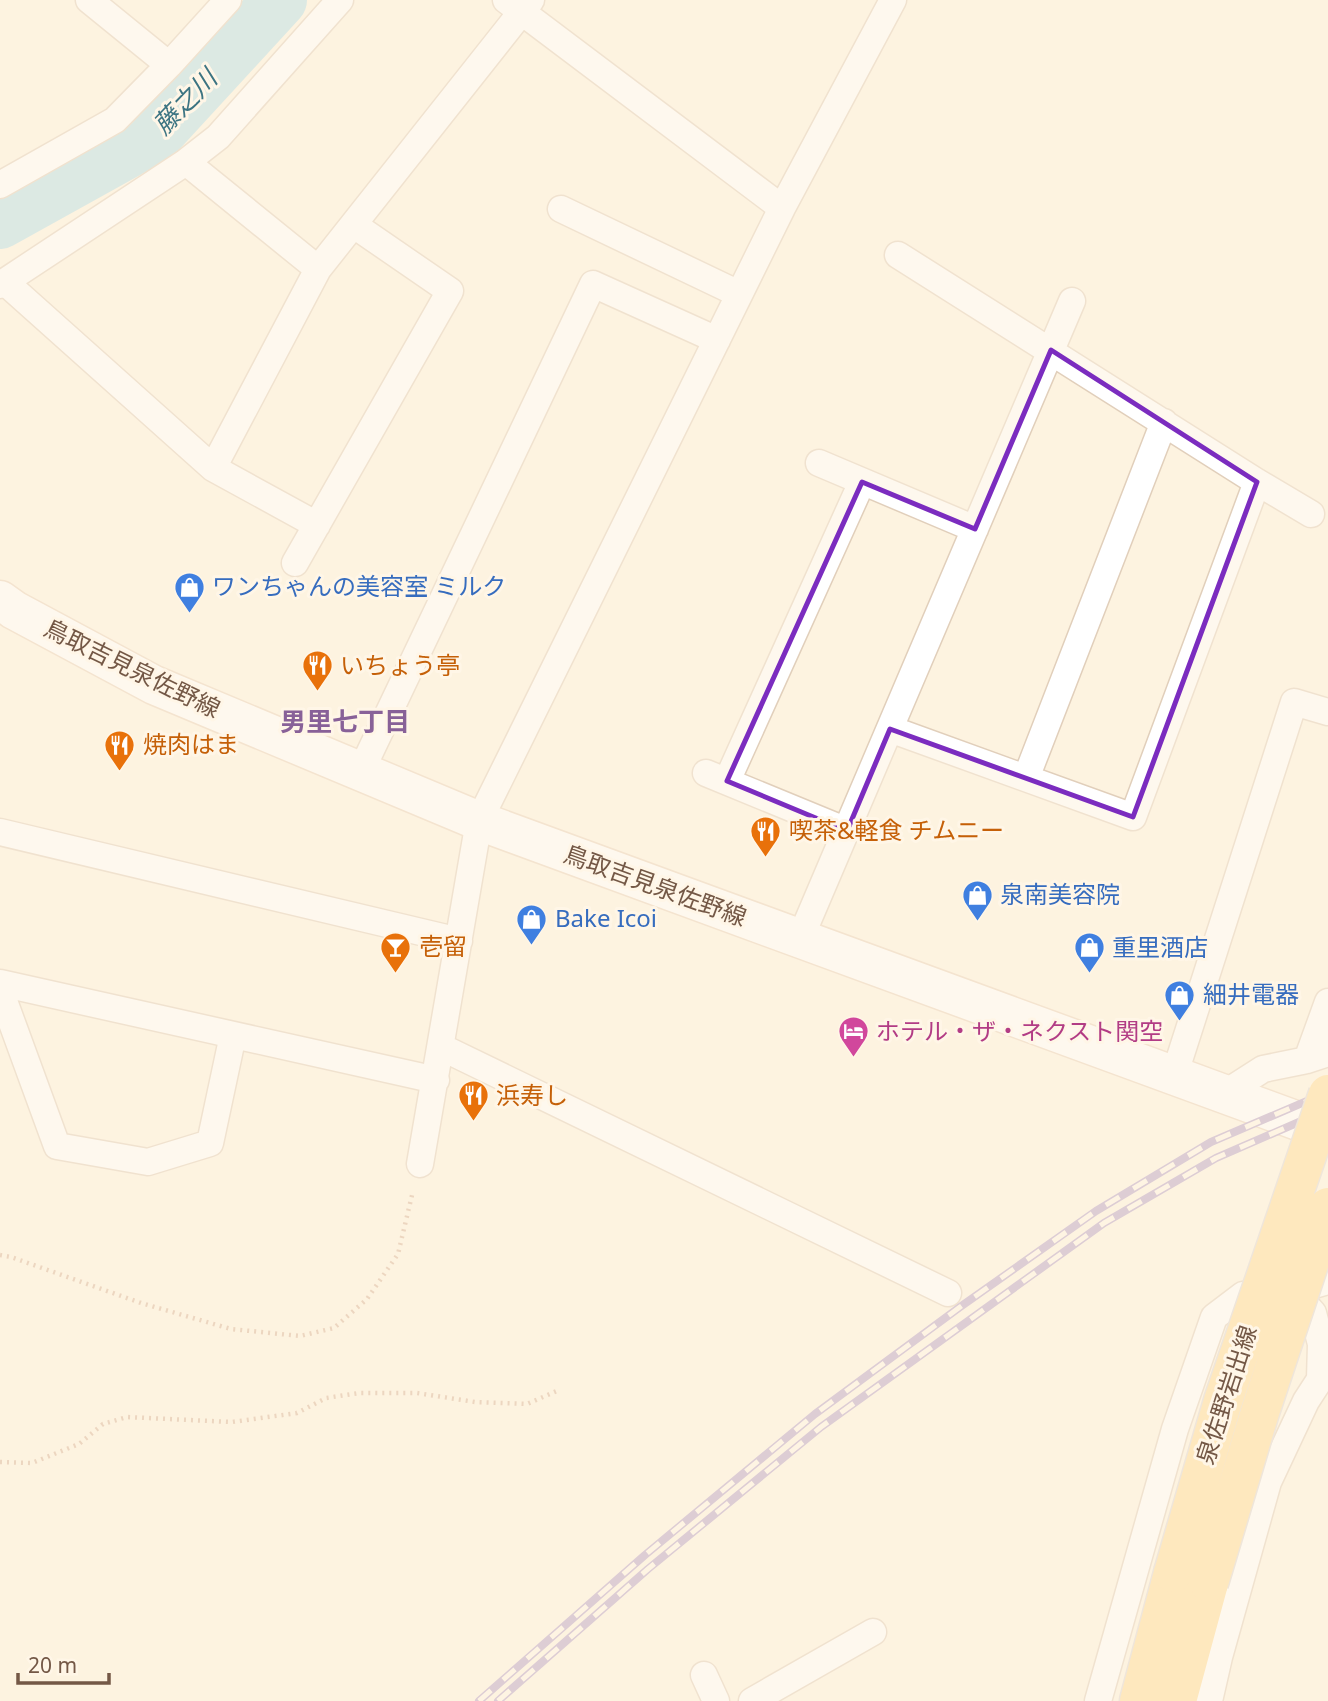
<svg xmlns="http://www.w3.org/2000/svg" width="1328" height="1701" font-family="'Noto Sans','Noto Sans JP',sans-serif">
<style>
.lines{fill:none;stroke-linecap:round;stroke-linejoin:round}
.river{stroke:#b4dee7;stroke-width:54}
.street-casing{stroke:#e1cfbb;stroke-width:29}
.secondary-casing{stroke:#e9d2bb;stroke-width:41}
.primary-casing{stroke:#ded7d3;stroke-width:41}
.path{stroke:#d8b49a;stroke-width:4.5;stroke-dasharray:2 5;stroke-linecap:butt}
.street{stroke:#fff;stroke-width:26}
.secondary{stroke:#fff;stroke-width:38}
.primary{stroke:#ffdb95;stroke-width:38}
.rail-casing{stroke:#b59fc6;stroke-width:8}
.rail{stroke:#fff6e7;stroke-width:5;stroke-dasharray:16;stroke-linecap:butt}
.primary-bridge-casing{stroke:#ded7d3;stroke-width:41;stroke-linecap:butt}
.primary-bridge{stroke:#ffdb95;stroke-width:38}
.marked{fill:none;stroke:#7b2cbf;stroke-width:5;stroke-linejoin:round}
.labels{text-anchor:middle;stroke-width:6;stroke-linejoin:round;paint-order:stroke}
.shop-label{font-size:24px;fill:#366cbe;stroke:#fff6e7;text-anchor:start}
.food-label{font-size:24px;fill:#c56008;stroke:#fff6e7;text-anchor:start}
.street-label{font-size:24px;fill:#745846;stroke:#fff6e7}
.hotel-label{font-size:24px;fill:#b23c85;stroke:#fff6e7;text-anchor:start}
.water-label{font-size:26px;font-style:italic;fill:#3c7482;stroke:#fff6e7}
.neighbourhood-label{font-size:26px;font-weight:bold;fill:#886198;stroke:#fff6e7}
</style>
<rect width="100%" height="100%" fill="#fdf3e0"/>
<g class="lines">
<path class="river" d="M0,222L155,136L280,0"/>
<defs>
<path id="street" d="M89,0L169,65
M506,0L782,208
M186,162L318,269
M0,185L115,120L169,65L228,0
M561,209L739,294
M898,255L1257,482L1311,514
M5,282L213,468L317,525
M0,285L186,162L218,137L340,0
M819,463L975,529
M213,468L318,269L531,0
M295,563L450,291L354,225
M890,729L1133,817L1257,482
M361,771L593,284L717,340
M706,773L847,831
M1026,778L1164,422
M727,781L862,482
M0,832L459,941
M800,939L1072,301
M0,983L436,1080
M0,990L57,1146L148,1162L210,1143L233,1035
M441,1047L948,1293
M1307,1060L1328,1002
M1174,1076L1294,702L1328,712
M1224,1094L1263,1069L1307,1060L1328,1053
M420,1164L479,821L782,208L893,0
M1293,1291L1313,1313L1321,1344L1320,1379
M704,1675L716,1701
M752,1701L873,1632
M1098,1701L1175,1429L1214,1317L1243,1295L1293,1291L1328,1281
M1209,1701L1219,1657L1268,1482L1306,1401L1328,1367"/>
<path id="secondary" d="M0,600L14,610L154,685L479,821L1328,1132"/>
<path id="primary" d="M1139,1701L1173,1573
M1177,1701L1209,1583"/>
</defs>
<use href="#street" class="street-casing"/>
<use href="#secondary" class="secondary-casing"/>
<use href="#primary" class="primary-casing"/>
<path class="path" d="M0,1255L11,1257L141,1303L231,1329L300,1336L334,1328L367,1299L398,1254L413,1191
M0,1462L32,1463L79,1444L103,1424L127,1417L232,1422L297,1413L326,1398L359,1393H417L475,1402L527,1404L559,1390"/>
<use href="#street" class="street"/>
<use href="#secondary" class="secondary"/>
<use href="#primary" class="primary"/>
<defs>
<path id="rail" d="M479,1701L645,1555L815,1414L960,1307L1096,1211L1211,1142L1328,1092
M498,1701L648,1569L821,1427L1104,1223L1216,1158L1299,1122L1328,1111"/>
</defs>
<use href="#rail" class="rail-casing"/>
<use href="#rail" class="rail"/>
<defs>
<path id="primary-bridge" d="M1173,1573L1223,1401L1328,1094
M1209,1583L1260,1412L1328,1207"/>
</defs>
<use href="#primary-bridge" class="primary-bridge-casing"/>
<use href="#primary-bridge" class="primary-bridge"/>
</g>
<path d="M0 0H1328V1701H0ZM1051,350L1257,482L1133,817L890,729L847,831L727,781L862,482L975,529Z" fill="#fdf3e0" fill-opacity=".55" fill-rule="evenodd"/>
<path class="marked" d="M1051,350L1257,482L1133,817L890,729L847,831L727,781L862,482L975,529Z"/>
<defs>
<symbol id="shop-pin" viewBox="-11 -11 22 30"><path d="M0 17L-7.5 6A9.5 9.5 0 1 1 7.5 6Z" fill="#3f7fe0" stroke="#fff6e7"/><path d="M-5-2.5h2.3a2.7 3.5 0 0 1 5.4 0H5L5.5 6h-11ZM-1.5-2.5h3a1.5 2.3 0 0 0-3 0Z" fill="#fff"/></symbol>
<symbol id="restaurant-pin" viewBox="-11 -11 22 30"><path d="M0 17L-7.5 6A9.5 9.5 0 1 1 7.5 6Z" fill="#e8710a" stroke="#fff6e7"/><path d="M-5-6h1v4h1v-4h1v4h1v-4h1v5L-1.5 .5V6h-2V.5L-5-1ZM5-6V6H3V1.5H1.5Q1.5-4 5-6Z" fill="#fff"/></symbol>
<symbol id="bar-pin" viewBox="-11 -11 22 30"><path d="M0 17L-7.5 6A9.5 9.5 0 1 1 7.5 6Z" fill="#e8710a" stroke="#fff6e7"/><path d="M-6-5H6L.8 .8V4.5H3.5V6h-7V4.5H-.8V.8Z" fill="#fff"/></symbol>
<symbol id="hotel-pin" viewBox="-11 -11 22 30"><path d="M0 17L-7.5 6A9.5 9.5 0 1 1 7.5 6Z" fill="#d1479c" stroke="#fff6e7"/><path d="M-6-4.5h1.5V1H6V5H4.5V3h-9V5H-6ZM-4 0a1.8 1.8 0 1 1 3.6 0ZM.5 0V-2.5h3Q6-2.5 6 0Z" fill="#fff"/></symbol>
</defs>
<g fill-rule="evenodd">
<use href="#shop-pin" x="172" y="570" width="35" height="47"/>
<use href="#restaurant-pin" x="300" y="648" width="35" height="47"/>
<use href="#restaurant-pin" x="102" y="728" width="35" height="47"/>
<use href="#restaurant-pin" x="748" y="814" width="35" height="47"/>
<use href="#shop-pin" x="960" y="878" width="35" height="47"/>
<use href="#shop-pin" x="514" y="902" width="35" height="47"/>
<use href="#bar-pin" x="378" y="930" width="35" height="47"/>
<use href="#shop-pin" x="1072" y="930" width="35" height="47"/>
<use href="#shop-pin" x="1162" y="978" width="35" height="47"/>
<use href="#hotel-pin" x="836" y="1014" width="35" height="47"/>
<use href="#restaurant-pin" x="456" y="1078" width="35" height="47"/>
</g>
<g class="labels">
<g class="shop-label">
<text x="212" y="595">ワンちゃんの美容室 ミルク</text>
<text x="1000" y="903">泉南美容院</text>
<text x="555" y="927">Bake Icoi</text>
<text x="1112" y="956">重里酒店</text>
<text x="1203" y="1003">細井電器</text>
</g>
<g class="food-label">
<text x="340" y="674">いちょう亭</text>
<text x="143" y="753">焼肉はま</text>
<text x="789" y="839">喫茶&amp;軽食 チムニー</text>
<text x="419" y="955">壱留</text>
<text x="496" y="1104">浜寿し</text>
</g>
<g class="street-label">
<text transform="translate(132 669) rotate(26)" y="8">鳥取吉見泉佐野線</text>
<text transform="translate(655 886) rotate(20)" y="8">鳥取吉見泉佐野線</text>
<text transform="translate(1227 1395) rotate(-72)" y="8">泉佐野岩出線</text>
</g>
<g class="hotel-label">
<text x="876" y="1040">ホテル・ザ・ネクスト関空</text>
</g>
<g class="water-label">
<text transform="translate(185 102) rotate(-46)" y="9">藤之川</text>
</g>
<g class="neighbourhood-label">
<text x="345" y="731">男里七丁目</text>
</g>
</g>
<path d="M18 1673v10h91v-10" fill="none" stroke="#745846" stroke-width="3.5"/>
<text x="28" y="1673" font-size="21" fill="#745846" stroke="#fff6e7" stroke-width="5" paint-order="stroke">20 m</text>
</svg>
